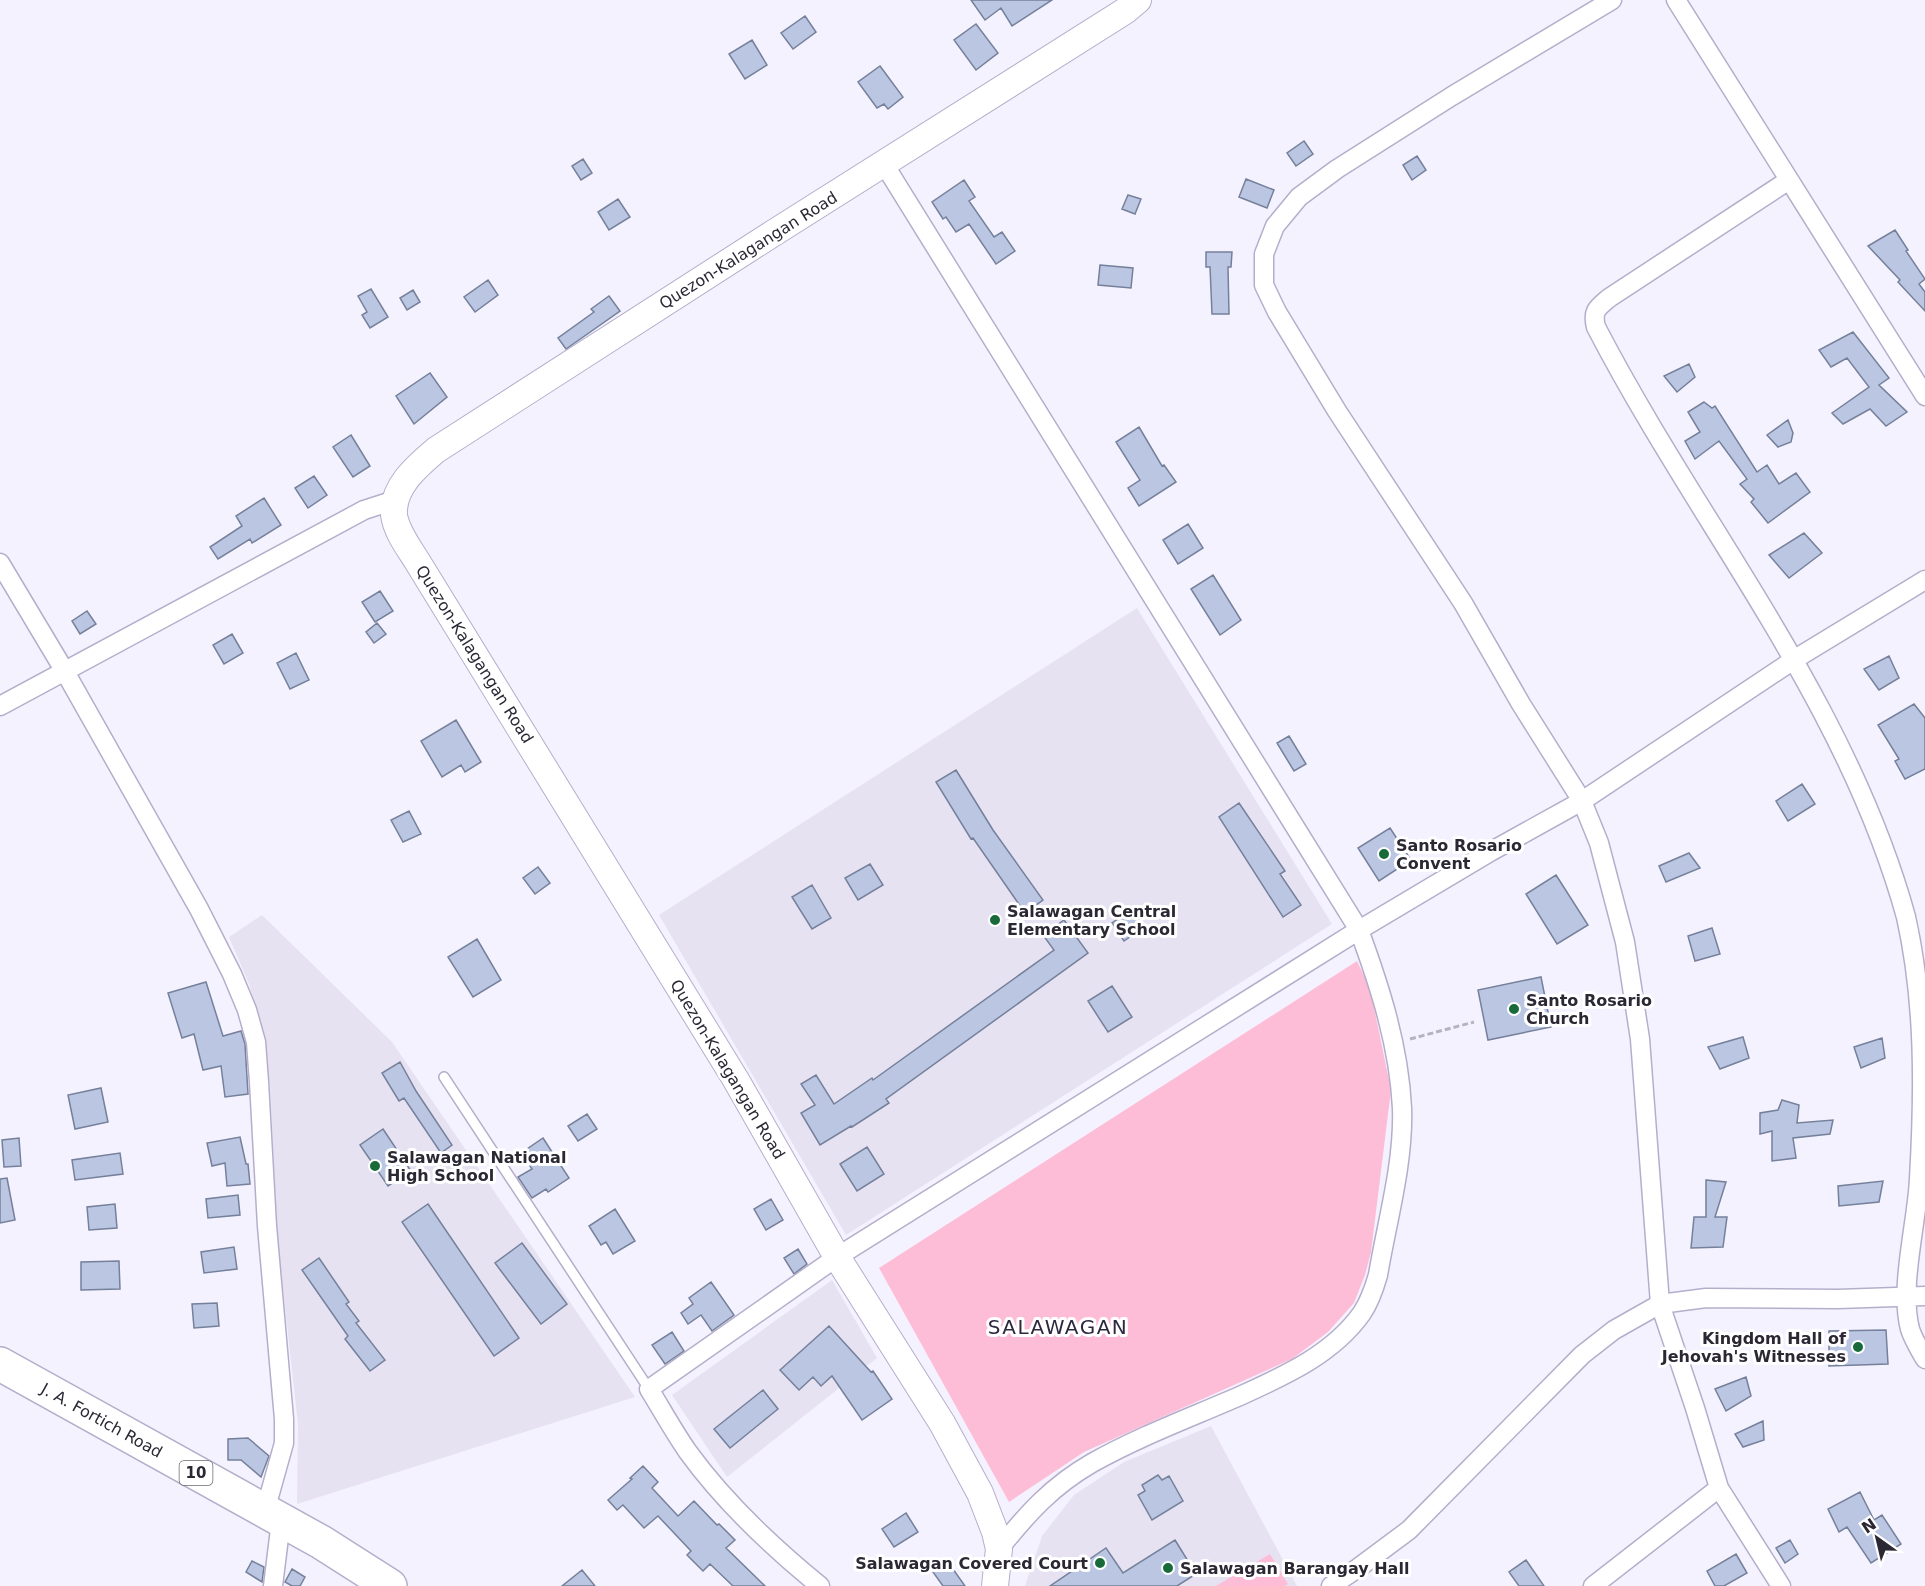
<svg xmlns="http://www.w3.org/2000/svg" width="1925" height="1586" font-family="'DejaVu Sans',sans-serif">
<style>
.built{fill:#e6e2f2}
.green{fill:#febdd7}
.building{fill:#bac6e2;stroke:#75809a;stroke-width:1.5}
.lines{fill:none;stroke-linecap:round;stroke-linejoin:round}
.lane-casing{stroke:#b5aecb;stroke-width:12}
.street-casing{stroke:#b5aecb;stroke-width:21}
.secondary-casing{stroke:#b5aecb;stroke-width:28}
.highway-casing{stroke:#b5aecb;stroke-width:36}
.path{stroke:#b6b3bf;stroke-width:3;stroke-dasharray:6 3;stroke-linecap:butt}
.lane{stroke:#fff;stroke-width:9}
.street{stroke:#fff;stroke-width:18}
.secondary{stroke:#fff;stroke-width:26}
.highway{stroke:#fff;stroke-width:33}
.poi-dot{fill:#196a3a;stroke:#fff;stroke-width:2}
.labels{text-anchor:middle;stroke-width:6;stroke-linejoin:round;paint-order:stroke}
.shield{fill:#fff;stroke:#6b6871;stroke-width:1.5}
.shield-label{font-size:15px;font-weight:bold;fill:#2b2834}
.street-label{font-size:16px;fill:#2b2834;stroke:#fff}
.poi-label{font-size:16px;font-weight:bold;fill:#2b2834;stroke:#fff;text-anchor:start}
.quarter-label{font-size:20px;letter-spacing:1.5px;fill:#2e283f;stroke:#fff}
</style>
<rect width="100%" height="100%" fill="#f5f2ff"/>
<path class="built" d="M1137,608L1332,924L846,1235L659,915Z
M262,915L392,1042L635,1397L297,1504L298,1424L278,1245L270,1087L264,1035L249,984L229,937Z
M832,1280L877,1358L727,1477L672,1395Z
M1211,1426L1297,1586H1025L1042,1536L1074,1495L1124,1462Z"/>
<path class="green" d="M1357,961L1370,988L1391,1090L1371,1252L1365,1275L1354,1303L1328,1332L1292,1359L1084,1452L1009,1502L879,1268Z
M1270,1554L1288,1584L1285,1586H1216Z"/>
<path class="building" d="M971,0H1052L1012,26L1001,8L985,20Z
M805,16L816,32L793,49L781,33Z
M976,24L998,53L976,70L954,40Z
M752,40L767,65L745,79L729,54Z
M880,66L903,97L888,109L884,104L877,108L858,82Z
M1304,141L1313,154L1296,166L1287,153Z
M1417,156L1426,170L1412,180L1403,165Z
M583,159L592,173L581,180L572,166Z
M1246,179L1274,190L1267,208L1239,197Z
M964,180L975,197L969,201L994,237L1002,232L1015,251L996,264L969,224L956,232L946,217L943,219L932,202Z
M1128,195L1141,199L1135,214L1122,209Z
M618,199L630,217L609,230L598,212Z
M1895,230L1908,250L1906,251L1925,279L1919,284L1925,292V311L1898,282L1900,280L1868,246Z
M1206,252H1232L1231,267H1228L1229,314H1212L1210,267H1206Z
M1100,265L1133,268L1131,288L1098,285Z
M488,280L498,295L475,312L464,297Z
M371,289L388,317L370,328L362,315L367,312L358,296Z
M413,290L420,302L407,310L400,298Z
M609,296L620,311L566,349L558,338L594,312L591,309Z
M1853,332L1889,378L1879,385L1907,412L1886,426L1870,409L1843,424L1832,413L1869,387L1847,358L1831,367L1819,350Z
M1689,364L1695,377L1677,392L1664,376Z
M430,373L447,397L414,424L396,396Z
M1704,402L1712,408L1715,406L1757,472L1767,465L1779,484L1796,473L1810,492L1768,523L1751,502L1754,499L1740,484L1747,479L1719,441L1695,459L1685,441L1700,432L1688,412Z
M1788,420L1793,433L1791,442L1778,447L1767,435Z
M1139,427L1162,466L1164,465L1176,482L1139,506L1128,488L1140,480L1116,442Z
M351,435L370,466L353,477L333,447Z
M314,476L327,495L308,508L295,488Z
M264,498L281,525L252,543L250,539L218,559L210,547L242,526L236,516Z
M1188,524L1203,548L1178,564L1163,540Z
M1804,533L1822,553L1789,578L1769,555Z
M1213,575L1241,620L1220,635L1191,589Z
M380,591L393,611L375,622L362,602Z
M87,611L96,624L80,634L72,621Z
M377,623L386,634L374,643L366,632Z
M232,634L243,653L224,664L213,645Z
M296,653L309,680L290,689L277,663Z
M1889,656L1899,678L1879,690L1864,669Z
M1914,704L1925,718V769L1905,779L1895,761L1899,759L1878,725Z
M456,720L481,762L465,772L461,765L442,777L421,741Z
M1289,736L1306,764L1294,771L1277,743Z
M956,770L993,830L1043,900L1025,913L973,838L971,839L936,782Z
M1802,784L1815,804L1788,821L1776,801Z
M1239,803L1285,871L1280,874L1301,905L1283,917L1219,817Z
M409,811L421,834L403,842L391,820Z
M1390,828L1411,860L1379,881L1358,848Z
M1689,853L1700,868L1666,882L1659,866Z
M870,864L883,885L858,900L845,878Z
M538,867L550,883L535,894L523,878Z
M1556,875L1588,925L1557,944L1526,894Z
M812,885L831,918L812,929L792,897Z
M1132,909L1144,927L1124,941L1112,923Z
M1064,920L1088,953L886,1099L889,1103L852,1127L851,1126L820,1145L801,1113L815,1105L801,1084L816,1075L834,1104L872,1078L873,1080L1054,950L1043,935Z
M1712,928L1720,954L1695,961L1688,936Z
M477,939L501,980L473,997L448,957Z
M1541,977L1551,1027L1488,1040L1478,990Z
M206,982L223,1036L241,1031L245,1044L248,1094L225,1097L221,1066L203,1070L194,1034L182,1038L168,993Z
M1112,986L1132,1017L1108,1032L1088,1001Z
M1743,1037L1749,1058L1720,1069L1708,1047Z
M1882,1038L1885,1058L1861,1068L1854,1047Z
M400,1062L416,1091L452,1145L441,1153L404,1098L399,1101L382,1073Z
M101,1088L108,1122L75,1129L68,1095Z
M1782,1100L1799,1105L1797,1123L1833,1120L1830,1134L1793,1138L1796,1158L1772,1161V1131L1760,1134V1113L1778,1110Z
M587,1114L597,1129L578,1141L568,1126Z
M383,1129L411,1171L388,1186L360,1145Z
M240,1137L246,1164H248L250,1184L227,1186L225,1163L212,1166L207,1143Z
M19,1138L21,1166L4,1167L2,1140Z
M543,1138L569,1178L548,1192L546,1189L532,1198L518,1177L532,1169L530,1166L536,1162L527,1149Z
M867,1147L884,1174L857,1191L840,1164Z
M120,1153L123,1174L75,1180L72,1160Z
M7,1178L15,1220L0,1223V1179Z
M1706,1180L1726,1182L1715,1217H1727L1723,1247L1691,1248L1694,1217H1706Z
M1883,1181L1879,1202L1839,1206L1838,1186Z
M238,1195L240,1215L208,1218L206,1199Z
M771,1199L783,1220L766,1230L754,1209Z
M115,1204L117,1228L89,1230L87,1207Z
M428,1204L519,1338L494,1356L402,1222Z
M615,1209L635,1241L613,1254L606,1242L601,1245L589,1226Z
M522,1243L567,1304L541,1324L495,1263Z
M234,1247L237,1269L204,1273L201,1252Z
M798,1249L807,1264L794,1274L784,1258Z
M319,1258L349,1302L346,1304L359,1321L356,1323L385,1360L370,1371L345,1339L348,1336L302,1270Z
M119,1261L120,1289L81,1290V1262Z
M711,1282L734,1315L712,1331L701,1315L688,1324L681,1313L693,1304L689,1298Z
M217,1303L219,1326L194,1328L192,1304Z
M829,1326L871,1372L873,1371L892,1399L862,1420L832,1376L821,1386L813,1377L799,1390L780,1370Z
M1886,1330L1888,1364L1829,1366V1331Z
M672,1332L684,1351L665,1364L652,1345Z
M1746,1377L1751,1396L1726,1411L1715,1389Z
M763,1390L778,1409L730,1448L714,1429Z
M1763,1421L1764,1440L1743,1447L1735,1434Z
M248,1438L269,1456L261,1477L241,1460H228V1439Z
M643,1466L658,1482L652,1488L678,1516L694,1501L717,1525L719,1524L735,1540L726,1548L765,1586H733L710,1564L703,1571L687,1555L691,1551L658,1516L644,1528L623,1505L617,1510L608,1500L632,1479L630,1478Z
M1158,1475L1162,1480L1169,1476L1183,1501L1152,1520L1138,1495L1145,1491L1142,1485Z
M1860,1492L1874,1520L1882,1515L1901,1544L1871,1563L1847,1527L1839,1532L1828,1509Z
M906,1513L918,1532L894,1547L882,1529Z
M1175,1540L1196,1574L1177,1586H1050L1106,1548L1123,1573Z
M1790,1540L1798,1554L1785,1563L1776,1548Z
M1736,1554L1747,1573L1724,1586H1715L1707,1571Z
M1526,1560L1544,1586H1519L1509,1572Z
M252,1561L264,1567L262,1582L246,1572Z
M948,1562L965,1586H943L933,1572Z
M292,1569L305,1577L300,1586H292L285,1582Z
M582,1570L595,1586H562Z"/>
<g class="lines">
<defs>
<path id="lane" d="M444,1077L649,1389"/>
<path id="street" d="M1612,0L1452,96L1337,169L1299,197L1275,226L1264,254V285L1277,312L1337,411L1463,603L1521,704L1582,801L1599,843L1625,942L1640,1039L1660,1304L1695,1408L1719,1488L1781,1586
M1676,0L1925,396
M884,164L1359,930C1380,987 1399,1046 1402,1108C1404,1163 1387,1221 1378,1275C1374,1289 1370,1301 1362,1313C1333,1354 1286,1375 1242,1395C1192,1417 1140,1436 1092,1463C1052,1486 1027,1514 999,1549
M1789,180L1609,298C1597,308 1592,311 1596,327C1698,524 1846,699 1906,917C1925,1002 1924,1091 1919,1179C1917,1223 1899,1287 1910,1329C1913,1339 1920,1350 1925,1359
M0,563L64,670L199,909L232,974L247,1010L256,1042L259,1082L267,1226L284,1419V1443L265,1511
M0,706L364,510L395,500
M273,1586L281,1521
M820,1586C771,1546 725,1503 688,1452C674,1432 662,1410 649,1389L837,1257L1359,930L1490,852L1582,801L1795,659L1925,580
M1331,1586L1358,1568L1409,1530L1582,1355L1614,1330L1660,1304L1706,1298L1838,1299L1925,1296
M1593,1586L1719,1488"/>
<path id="secondary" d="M995,1586L999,1549L995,1532L980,1493L942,1423L837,1257L736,1080L417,561C409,548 396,531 394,515C392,487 417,466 436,450L772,234L1125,11L1138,0"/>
<path id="highway" d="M0,1364L321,1542L390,1586"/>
</defs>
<use href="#lane" class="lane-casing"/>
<use href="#street" class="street-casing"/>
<use href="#secondary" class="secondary-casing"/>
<use href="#highway" class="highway-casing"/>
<path class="path" d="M1410,1039L1474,1022"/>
<use href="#lane" class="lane"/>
<use href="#street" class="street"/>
<use href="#secondary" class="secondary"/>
<use href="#highway" class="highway"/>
</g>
<g class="poi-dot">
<circle cx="1384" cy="854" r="6"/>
<circle cx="995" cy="920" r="6"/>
<circle cx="1514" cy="1009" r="6"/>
<circle cx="375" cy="1166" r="6"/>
<circle cx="1858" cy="1347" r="6"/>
<circle cx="1100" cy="1563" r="6"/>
<circle cx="1168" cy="1568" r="6"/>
</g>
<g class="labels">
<rect class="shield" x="179.5" y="1461" width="33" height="24" rx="4.5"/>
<g class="shield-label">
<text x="196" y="1478">10</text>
</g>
<g class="street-label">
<text transform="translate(748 250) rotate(-32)" y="6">Quezon-Kalagangan Road</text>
<text transform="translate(475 654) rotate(58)" y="6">Quezon-Kalagangan Road</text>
<text transform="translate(728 1069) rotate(59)" y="6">Quezon-Kalagangan Road</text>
<text transform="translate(102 1420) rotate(29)" y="6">J. A. Fortich Road</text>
</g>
<g class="poi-label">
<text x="1396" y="851">Santo Rosario<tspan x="1396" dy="18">Convent</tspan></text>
<text x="1007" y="917">Salawagan Central<tspan x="1007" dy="18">Elementary School</tspan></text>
<text x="1526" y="1006">Santo Rosario<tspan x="1526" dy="18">Church</tspan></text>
<text x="387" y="1163">Salawagan National<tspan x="387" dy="18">High School</tspan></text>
<text x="1846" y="1344" text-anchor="end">Kingdom Hall of<tspan x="1846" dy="18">Jehovah's Witnesses</tspan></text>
<text x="1088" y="1569" text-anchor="end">Salawagan Covered Court</text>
<text x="1180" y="1574">Salawagan Barangay Hall</text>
</g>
<g class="quarter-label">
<text x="1058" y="1334">SALAWAGAN</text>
</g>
</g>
<g transform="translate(1877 1538) rotate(326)" stroke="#ffffff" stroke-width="4.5" paint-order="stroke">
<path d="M0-4.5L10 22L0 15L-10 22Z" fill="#2b2834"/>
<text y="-9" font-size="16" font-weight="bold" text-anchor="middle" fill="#2b2834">N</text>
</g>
</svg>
